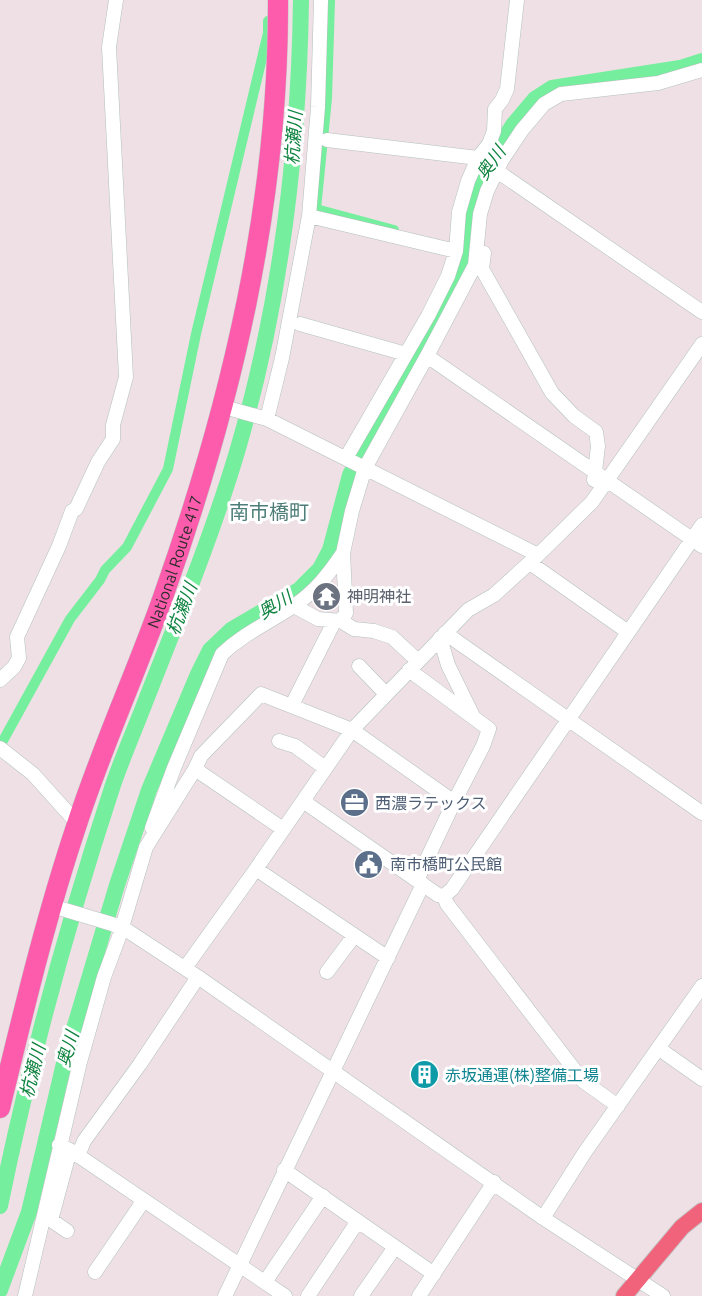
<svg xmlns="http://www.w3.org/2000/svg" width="702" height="1296" font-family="Ubuntu,'Noto Sans JP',sans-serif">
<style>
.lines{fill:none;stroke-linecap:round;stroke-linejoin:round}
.canal{stroke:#75ee9d;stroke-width:10}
.river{stroke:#75ee9d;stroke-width:16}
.minor-casing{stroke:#b3c0bf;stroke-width:15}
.major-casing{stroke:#c4c4c4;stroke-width:18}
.highway-casing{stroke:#c4c4c4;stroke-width:21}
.minor{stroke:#fff;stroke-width:14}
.major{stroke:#f0637b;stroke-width:16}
.highway{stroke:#fd5cad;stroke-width:20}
.labels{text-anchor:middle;stroke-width:6;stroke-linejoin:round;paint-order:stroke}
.street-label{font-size:16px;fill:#2d2d2d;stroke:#fff}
.worship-label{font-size:16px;fill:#5b616d;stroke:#fff;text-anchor:start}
.service-label{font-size:16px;fill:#4e5e75;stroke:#fff;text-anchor:start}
.culture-label{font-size:16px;fill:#0d838f;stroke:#fff;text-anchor:start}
.water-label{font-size:18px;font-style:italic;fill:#0f833f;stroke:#fff}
.quarter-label{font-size:20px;fill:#4d7e79;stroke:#fff}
</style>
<rect width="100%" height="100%" fill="#eee0e5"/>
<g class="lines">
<path class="canal" d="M330,0L327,98L316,209L394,230
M0,746L70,619L100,580L105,570L127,547L168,469L196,334L268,33V21"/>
<path class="river" d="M0,1206C29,1064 67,925 112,788C122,758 135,729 146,700C178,618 212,536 237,452C280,306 299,152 301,0
M0,1290L29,1212L65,1059L117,885L149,790L198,674L210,650L231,630L299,590L320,569L330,550L350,475L453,291L463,263L467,222L475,185L513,125L535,99L552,88L680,68L702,61"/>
<defs>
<path id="minor" d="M702,70L658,83L561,94L544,104L522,130L502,160L487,191L480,214L475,265L427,356L702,546
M327,140L478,158L702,312
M309,216L456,251
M484,253L482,269L552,393L574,416L596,432L598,446L594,480
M300,324L406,354
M224,407L267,419L538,555
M267,419L282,358L309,216L318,107L321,0
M346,458L428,316L448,276L456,251L459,212L468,181L478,158L489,144L494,131L495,109L502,100L507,89L517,0
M343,553L352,511L365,468L427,356
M530,563L628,632
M341,621L354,629L374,631L392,637L418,661
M445,633L702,813
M440,638L448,665L472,714
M359,666L386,694
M409,670L489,729L483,746L454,802
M0,680L14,667L19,658L17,637L59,546L72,511L76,509L98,462L113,439V425L126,377L109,47L116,0
M292,705L334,622
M279,741L295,746L325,768
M0,748L33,774L77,823
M195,769L201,756L261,694L352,730L454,802L417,880
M303,801L438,895L444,896L447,904L583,1081L618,1106
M152,828L174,768L222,654C243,634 268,623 292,607C314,593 329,574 343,553L346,613L341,621L318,619L294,606
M256,869L388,958
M444,896L452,889L702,525
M52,906L112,924L128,931L198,977L543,1218L663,1296
M185,968L256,869L352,730L468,610L494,595L538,555L592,502L702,344
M327,972L354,936
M658,1048L702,1079
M59,1145L70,1150L285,1296
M78,1156L84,1141L140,1064L198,977
M284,1170L434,1274
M543,1218L585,1152L702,986
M67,1231L51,1220L70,1150
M95,1272L144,1200
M265,1282L323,1196
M25,1296L80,1062L104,977L120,934L146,847L195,769L283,829
M225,1296L423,884
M308,1296L358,1221
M361,1296L395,1247
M419,1296L494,1182"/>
<path id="major" d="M624,1296L682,1227L702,1211"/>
<g id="highway">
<path id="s1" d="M0,1108C23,1013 46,916 77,824C102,747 136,673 163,597C231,405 279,205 278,0"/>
</g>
</defs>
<use href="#minor" class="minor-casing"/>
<use href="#major" class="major-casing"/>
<use href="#highway" class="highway-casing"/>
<use href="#minor" class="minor"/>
<use href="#major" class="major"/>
<use href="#highway" class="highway"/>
</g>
<defs>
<symbol id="temple-disc" viewBox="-11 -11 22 22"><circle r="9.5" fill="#6b7280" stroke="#fff"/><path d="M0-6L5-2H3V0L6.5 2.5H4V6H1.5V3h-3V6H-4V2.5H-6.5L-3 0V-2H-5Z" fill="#fff"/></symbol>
<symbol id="office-disc" viewBox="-11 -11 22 22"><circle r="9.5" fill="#5c6f8a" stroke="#fff"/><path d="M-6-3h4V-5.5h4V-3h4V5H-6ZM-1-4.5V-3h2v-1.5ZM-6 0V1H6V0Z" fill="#fff"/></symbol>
<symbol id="civic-disc" viewBox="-11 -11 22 22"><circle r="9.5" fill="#5c6f8a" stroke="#fff"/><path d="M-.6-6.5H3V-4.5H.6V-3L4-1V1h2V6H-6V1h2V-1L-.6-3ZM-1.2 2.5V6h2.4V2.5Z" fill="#fff"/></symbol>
<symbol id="building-disc" viewBox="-11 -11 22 22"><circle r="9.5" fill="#0f9aa8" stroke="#fff"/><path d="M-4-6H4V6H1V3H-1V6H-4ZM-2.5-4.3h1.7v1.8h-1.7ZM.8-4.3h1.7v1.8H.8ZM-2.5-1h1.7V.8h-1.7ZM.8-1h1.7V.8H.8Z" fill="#fff"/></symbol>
</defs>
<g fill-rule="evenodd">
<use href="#temple-disc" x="310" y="580" width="33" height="33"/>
<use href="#office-disc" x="338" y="786" width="33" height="33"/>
<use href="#civic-disc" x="352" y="848" width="33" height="33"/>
<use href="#building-disc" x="408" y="1058" width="33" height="33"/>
</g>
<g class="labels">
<g class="street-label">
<text dy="6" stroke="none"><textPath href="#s1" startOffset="574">National Route 417</textPath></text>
</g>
<g class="worship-label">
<text x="347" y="602">神明神社</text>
</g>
<g class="service-label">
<text x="375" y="809">西濃ラテックス</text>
<text x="390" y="870">南市橋町公民館</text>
</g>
<g class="culture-label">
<text x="445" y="1081">赤坂通運(株)整備工場</text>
</g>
<g class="water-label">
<text transform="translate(294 138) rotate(-86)" y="6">杭瀬川</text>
<text transform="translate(491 163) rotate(-55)" y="6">奥川</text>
<text transform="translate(275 605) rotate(-31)" y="6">奥川</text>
<text transform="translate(182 609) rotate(-69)" y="6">杭瀬川</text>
<text transform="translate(68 1049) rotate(-74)" y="6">奥川</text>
<text transform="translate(33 1071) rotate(-76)" y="6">杭瀬川</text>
</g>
<g class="quarter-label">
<text x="269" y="519">南市橋町</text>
</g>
</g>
</svg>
